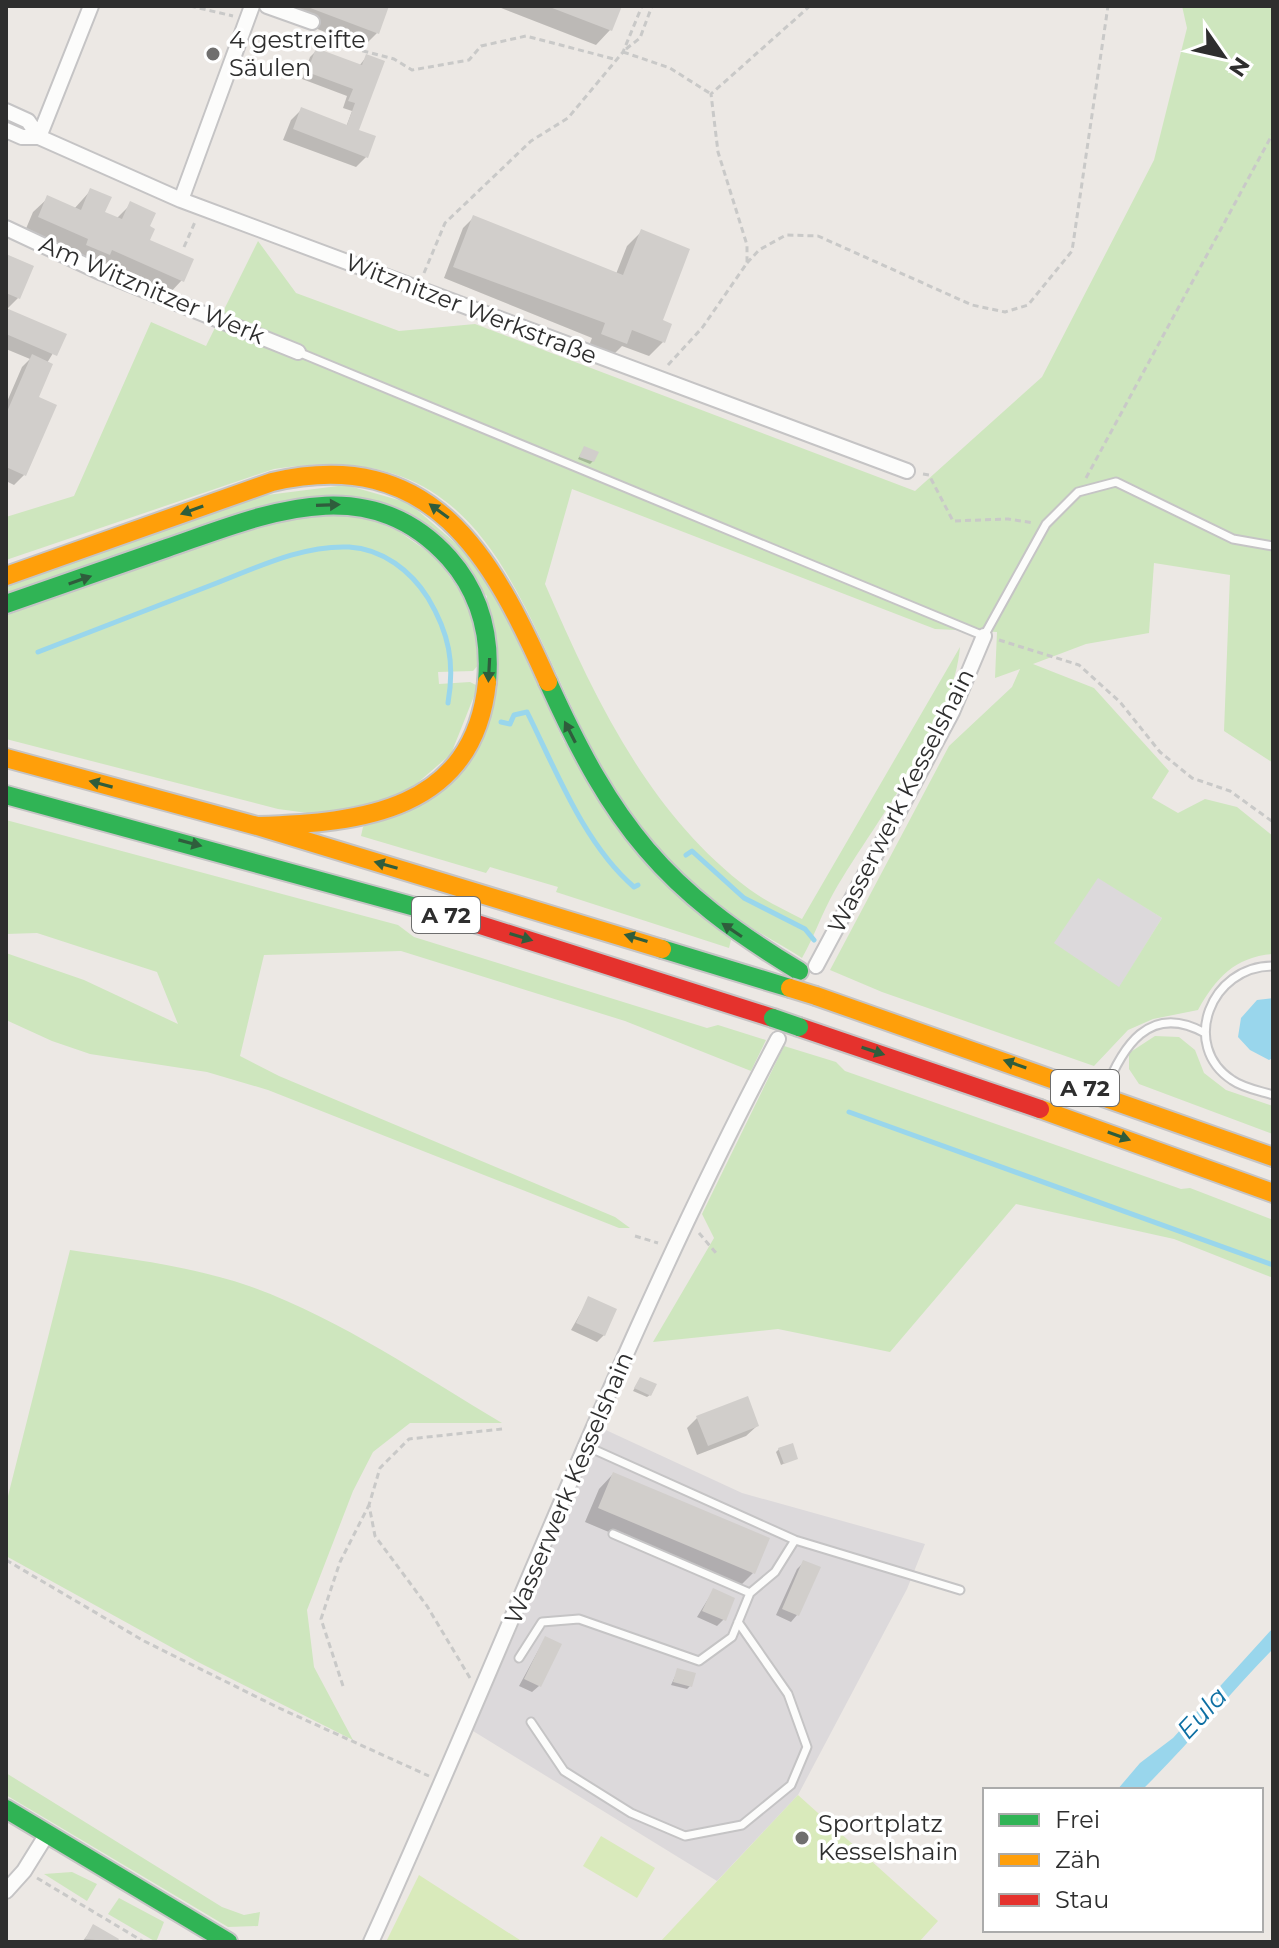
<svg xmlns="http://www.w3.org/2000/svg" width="1279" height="1948" font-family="Montserrat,sans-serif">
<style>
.industrial{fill:#dcd9db}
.green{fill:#cee6be;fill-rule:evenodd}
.pitch{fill:#d9eabb}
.water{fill:#99d6ec}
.shadow{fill:#0003}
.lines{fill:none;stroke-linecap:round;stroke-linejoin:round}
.stream{stroke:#99d6ec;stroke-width:5}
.building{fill:#d1cecb}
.lane-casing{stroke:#c5c4c5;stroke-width:11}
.street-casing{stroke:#c5c4c5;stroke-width:18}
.fast-casing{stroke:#c5c4c5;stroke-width:22}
.slow-casing{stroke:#c5c4c5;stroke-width:22}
.jam-casing{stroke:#c5c4c5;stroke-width:22}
.path{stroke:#c9c9c8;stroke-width:3;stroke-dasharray:6 4;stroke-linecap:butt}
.lane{stroke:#fcfcfb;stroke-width:7}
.street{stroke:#fcfcfb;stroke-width:14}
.fast{stroke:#30b455;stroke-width:18}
.slow{stroke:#ff9f0a;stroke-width:18}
.jam{stroke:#e5322d;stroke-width:18}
.fast-bridge-casing{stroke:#c6c5c4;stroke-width:22;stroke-linecap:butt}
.slow-bridge-casing{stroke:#c6c5c4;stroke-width:22;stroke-linecap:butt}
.fast-bridge{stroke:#30b455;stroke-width:18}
.slow-bridge{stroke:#ff9f0a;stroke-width:18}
.oneway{fill:#2f5d3c}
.poi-dot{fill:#706f6e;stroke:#fff;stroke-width:3}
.labels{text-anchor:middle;stroke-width:7;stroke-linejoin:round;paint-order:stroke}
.shield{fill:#fff;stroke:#6d6d6d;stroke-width:2}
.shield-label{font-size:22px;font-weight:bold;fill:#2e2e2e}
.poi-label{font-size:24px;fill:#2e2e2e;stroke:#fff;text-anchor:start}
.street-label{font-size:24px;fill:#2e2e2e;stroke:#fff}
.water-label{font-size:26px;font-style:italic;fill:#0d6fa3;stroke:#fff}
</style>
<rect width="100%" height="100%" fill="#ece8e4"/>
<path class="industrial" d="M1098,877L1162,918L1119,988L1053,943Z
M595,1425L742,1493L925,1544L907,1589L798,1795L717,1881L473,1731L586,1467Z"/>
<path class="green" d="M1182,6H1273V763L1224,731L1230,575L1154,563L1149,633L1086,644L1033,664L1094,688L1169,771L1152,798L1178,813L1205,799L1237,807L1273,836V954C1235,957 1216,978 1198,1010L1153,1019L1128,1030L1094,1066L882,992L830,970L949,746L1012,687L1020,669L995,678L997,632L935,629L572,489L545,584C594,697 648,813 749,889C765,901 785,910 802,919L960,647C953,727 874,822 834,892C822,913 814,937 802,958C775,941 746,926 720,907C677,876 639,831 610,787C596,766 587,739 576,716C508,570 467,437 274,469L6,560V517L74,496L151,322L206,346L258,241L296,293L399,331L475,324L915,491L1042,377L1154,160L1187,28ZM1098,878L1162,918L1119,987L1054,943Z
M346,485L409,503L483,567L564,742L731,940L729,948L556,892L558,887L490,867L486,873L361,836L363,827L475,751L487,596L358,498L6,595V585L259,496Z
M341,513L372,520L398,531L437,558L470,606L480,663L473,671L438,672L439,684L470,682L478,686L451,754L400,798L315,814L278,809L6,739V613L248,530L305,515Z
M6,820L398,925L414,937L707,1028L718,1025L766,1040L751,1071L625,1021L401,951L264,955L240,1056L279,1076L615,1217L630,1228H619L268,1090L207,1072L90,1054L52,1041L6,1020V953L84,980L178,1024L157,972L37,933L6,934Z
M1155,1036L1179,1037L1195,1050L1204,1073L1226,1090L1273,1106V1134L1139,1084L1129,1069V1053Z
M784,1046L836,1062L845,1071L1181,1189L1190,1188L1273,1220V1278L1174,1239L1016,1204L890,1352L778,1329L653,1342L714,1238L702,1214Z
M70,1250C130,1259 191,1266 249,1286C339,1318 421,1375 502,1423H410L373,1452L353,1491L307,1610L314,1667L353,1740L198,1662L6,1556V1504Z
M6,1773L222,1907L244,1915L260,1912L258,1926L228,1927L6,1795Z
M72,1872L97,1884L87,1901L44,1874Z
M119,1898L164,1922L156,1942L108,1914Z"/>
<path class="pitch" d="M798,1795L938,1921L919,1942H660Z
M601,1836L655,1868L637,1898L583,1866Z
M419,1875L523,1942H524H386Z"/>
<path class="water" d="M1273,998V1058L1269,1060L1250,1050L1238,1037L1241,1018L1257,1000Z
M1273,1628V1649C1228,1695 1188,1745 1142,1790H1117L1140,1763L1173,1738Z"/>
<path class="shadow" d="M259,6H387L377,33L363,47Z
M496,6H620L610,30L596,45Z
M317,50L359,66L367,56L358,128L367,156L356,167L283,140L291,120L301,110L346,127L352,111L343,108L347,96L302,79L310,57Z
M91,190L103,213L116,219L131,204L147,228L148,241L182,280L168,295L25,231L33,212L48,198L74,209Z
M474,217L616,274L627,246L641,232L663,342L649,356L622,346L611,357L588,348L592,338L444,278L463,228Z
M6,256L18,298L6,310L64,335L47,363L36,398L25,474L14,485L6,481V404L22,367L30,359L6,349Z
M584,448L593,461L590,464L578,459Z
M589,1298L604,1335L597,1342L571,1330Z
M638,1382L650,1395L647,1397L633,1391Z
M697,1418L757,1426L746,1436L697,1455L687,1428Z
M779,1449L796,1458L781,1465L776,1452Z
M613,1474L753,1573L739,1587L585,1522L599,1489Z
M804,1562L797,1615L791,1622L776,1615L797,1569Z
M713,1591L724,1619L717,1626L697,1617Z
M545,1638L539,1686L532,1692L519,1686Z
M678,1670L690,1686L687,1689L671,1685Z
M94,1927L116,1939L115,1942H82Z"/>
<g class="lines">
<path class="stream" d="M38,652C95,630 152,608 209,586C254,569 300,545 349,547C383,549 411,571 428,598C449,633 455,663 448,703
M501,722L510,724L514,715L527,712C556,770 584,844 634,887L638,885
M686,855L692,851L744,898L805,929L814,940
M849,1112L1273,1265"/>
</g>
<path class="building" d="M305,6H389L379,34Z
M547,6H622L612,31Z
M316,48L362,65L366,54L385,61L359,130L376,136L368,158L293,129L301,107L347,125L355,103L348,101L353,89L307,72Z
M90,188L112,197L105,212L122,219L130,201L156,213L150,226L155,229L150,240L194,259L184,282L112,250L110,255L86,245L88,239L38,217L47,195L81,210Z
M473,215L623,275L641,229L690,249L663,320L672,324L665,343L632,330L627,344L601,334L605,323L453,267Z
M6,254L34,266L20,299L6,293Z
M6,308L67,334L57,356L6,334Z
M32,354L53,364L39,397L57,405L26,476L6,467V414Z
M584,446L599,452L594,462L579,457Z
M588,1296L617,1309L605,1336L576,1323Z
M640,1377L657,1384L651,1396L634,1388Z
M748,1396L759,1426L708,1446L696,1416Z
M793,1443L798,1459L784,1464L778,1448Z
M613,1472L770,1538L755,1574L598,1508Z
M803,1560L821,1567L799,1616L782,1609Z
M713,1588L735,1598L726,1621L702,1611Z
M545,1636L562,1644L541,1687L524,1679Z
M677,1668L696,1673L692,1687L673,1682Z
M93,1924L119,1939L117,1942L85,1939Z"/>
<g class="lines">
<defs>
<path id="lane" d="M298,352L984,636L1046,524L1078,492L1116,482L1233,539L1273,546
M1273,966C1210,966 1180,1046 1232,1080C1243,1088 1260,1091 1273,1095
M1104,1093C1122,1047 1149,1002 1205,1033
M586,1446L795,1540L960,1590
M613,1534L750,1593L775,1572L795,1540
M519,1658L542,1622L579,1619L699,1661L732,1637L750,1593
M531,1722L564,1771L631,1813L685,1836L742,1825L791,1785L807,1747L788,1694L738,1622"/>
<path id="street" d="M267,6L312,22
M6,111L28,121L39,137
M6,130L22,137H39L181,200L907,471
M39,137L91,6
M181,200L252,6
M6,228L102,273L298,352
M816,966L952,712L984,636
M6,1891L24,1871L47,1834
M371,1942C508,1641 623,1331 778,1039"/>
<path id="fast" d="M6,604C60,585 113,567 167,548C263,515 367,467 449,558C480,593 491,636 487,682
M548,682C613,826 663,889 799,971
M6,795L474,923
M662,949L790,988
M6,1809L228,1942"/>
<path id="slow" d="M6,576L272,482C432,445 492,556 548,682
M6,758L257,826L662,949
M257,826C361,823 474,811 487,682
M816,996L1273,1157
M1040,1109L1273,1193"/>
<path id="jam" d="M474,923L773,1018
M799,1027L1040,1109"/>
</defs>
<use href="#lane" class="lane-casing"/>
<use href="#street" class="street-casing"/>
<use href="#fast" class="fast-casing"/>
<use href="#slow" class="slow-casing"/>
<use href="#jam" class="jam-casing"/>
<path class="path" d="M190,6L233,16
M314,38L394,59L412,70L469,60L481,46L526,36L614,59
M626,49L640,38L652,6
M623,52L670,68L711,94
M184,247L195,222
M747,263L759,250L786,235L818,236L972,305L1005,312L1028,305L1072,251L1108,6
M424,273L445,223L531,141L568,118L623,52L642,6
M668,365L702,328L747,263V245L718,152L711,94L810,6
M923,474L929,475L953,521L1008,519L1034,523
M1086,478L1273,133
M999,640L1079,665L1120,702L1160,752L1192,778L1230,791L1273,822
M699,1233L716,1253
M635,1236L658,1243
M6,1560L144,1641L279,1708L429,1776
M470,1678L427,1606L375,1536L369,1505L380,1468L409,1439L502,1429
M343,1686L321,1619L340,1562L369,1505
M37,1878L144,1942"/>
<use href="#lane" class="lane"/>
<use href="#street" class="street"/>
<use href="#fast" class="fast"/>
<use href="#slow" class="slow"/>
<use href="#jam" class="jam"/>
<defs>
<path id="fast-bridge" d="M773,1018L799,1027"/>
<path id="slow-bridge" d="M790,988L816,996"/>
</defs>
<use href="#fast-bridge" class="fast-bridge-casing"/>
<use href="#slow-bridge" class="slow-bridge-casing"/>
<use href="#fast-bridge" class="fast-bridge"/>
<use href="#slow-bridge" class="slow-bridge"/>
</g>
<defs><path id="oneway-solid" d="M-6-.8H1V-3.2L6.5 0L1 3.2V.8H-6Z" transform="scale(2)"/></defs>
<g class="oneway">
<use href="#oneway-solid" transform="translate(328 505) rotate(-2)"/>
<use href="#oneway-solid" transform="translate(192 510) rotate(160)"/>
<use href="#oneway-solid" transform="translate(439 511) rotate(-144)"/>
<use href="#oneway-solid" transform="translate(80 580) rotate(-19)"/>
<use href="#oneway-solid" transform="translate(489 670) rotate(93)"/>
<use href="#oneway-solid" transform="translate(570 732) rotate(-117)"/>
<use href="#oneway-solid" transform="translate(101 784) rotate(-165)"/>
<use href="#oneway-solid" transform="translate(190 843) rotate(15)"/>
<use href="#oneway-solid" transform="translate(386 865) rotate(-164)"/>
<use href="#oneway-solid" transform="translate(732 930) rotate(-146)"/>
<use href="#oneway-solid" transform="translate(521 937) rotate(17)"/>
<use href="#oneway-solid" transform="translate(636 938) rotate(-163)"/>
<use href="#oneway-solid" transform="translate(873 1051) rotate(18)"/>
<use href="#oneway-solid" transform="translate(1015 1064) rotate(-161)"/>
<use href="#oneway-solid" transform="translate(1119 1136) rotate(20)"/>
</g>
<g class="poi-dot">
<circle cx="213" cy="54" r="8"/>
<circle cx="802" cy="1838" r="8"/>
</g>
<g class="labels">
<g class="shield">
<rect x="412" y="897" width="68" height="36" rx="6"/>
<rect x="1051" y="1070" width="68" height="36" rx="6"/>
</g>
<g class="shield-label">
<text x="446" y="923">A 72</text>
<text x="1085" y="1096">A 72</text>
</g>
<g class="poi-label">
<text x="229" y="48">4 gestreifte<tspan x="229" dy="28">Säulen</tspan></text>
<text x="818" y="1832">Sportplatz<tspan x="818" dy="28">Kesselshain</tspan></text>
</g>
<g class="street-label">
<text transform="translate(152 290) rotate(23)" y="8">Am Witznitzer Werk</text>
<text transform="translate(471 309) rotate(21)" y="8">Witznitzer Werkstraße</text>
<text transform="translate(901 801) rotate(-63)" y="8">Wasserwerk Kesselshain</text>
<text transform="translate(569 1488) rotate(-67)" y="8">Wasserwerk Kesselshain</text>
</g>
<g class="water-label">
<text transform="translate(1202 1713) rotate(-47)" y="9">Eula</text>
</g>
</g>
<rect width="1279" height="1948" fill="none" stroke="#2e2e2e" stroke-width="16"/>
<rect x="983" y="1788" width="280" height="144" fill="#ffffff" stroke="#ababab" stroke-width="2"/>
<rect x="999" y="1814" width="40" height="12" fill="#30b455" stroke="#ababab" stroke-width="2"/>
<text x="1055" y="1828" font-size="24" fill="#2e2e2e">Frei</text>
<rect x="999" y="1854" width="40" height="12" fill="#ff9f0a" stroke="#ababab" stroke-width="2"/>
<text x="1055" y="1868" font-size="24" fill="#2e2e2e">Zäh</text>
<rect x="999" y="1894" width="40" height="12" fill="#e5322d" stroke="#ababab" stroke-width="2"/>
<text x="1055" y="1908" font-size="24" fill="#2e2e2e">Stau</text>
<g transform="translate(1223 56) rotate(124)" stroke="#ffffff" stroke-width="6" paint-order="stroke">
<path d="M0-6L14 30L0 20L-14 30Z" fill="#2e2e2e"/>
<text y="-12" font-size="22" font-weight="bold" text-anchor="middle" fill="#2e2e2e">N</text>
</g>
</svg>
